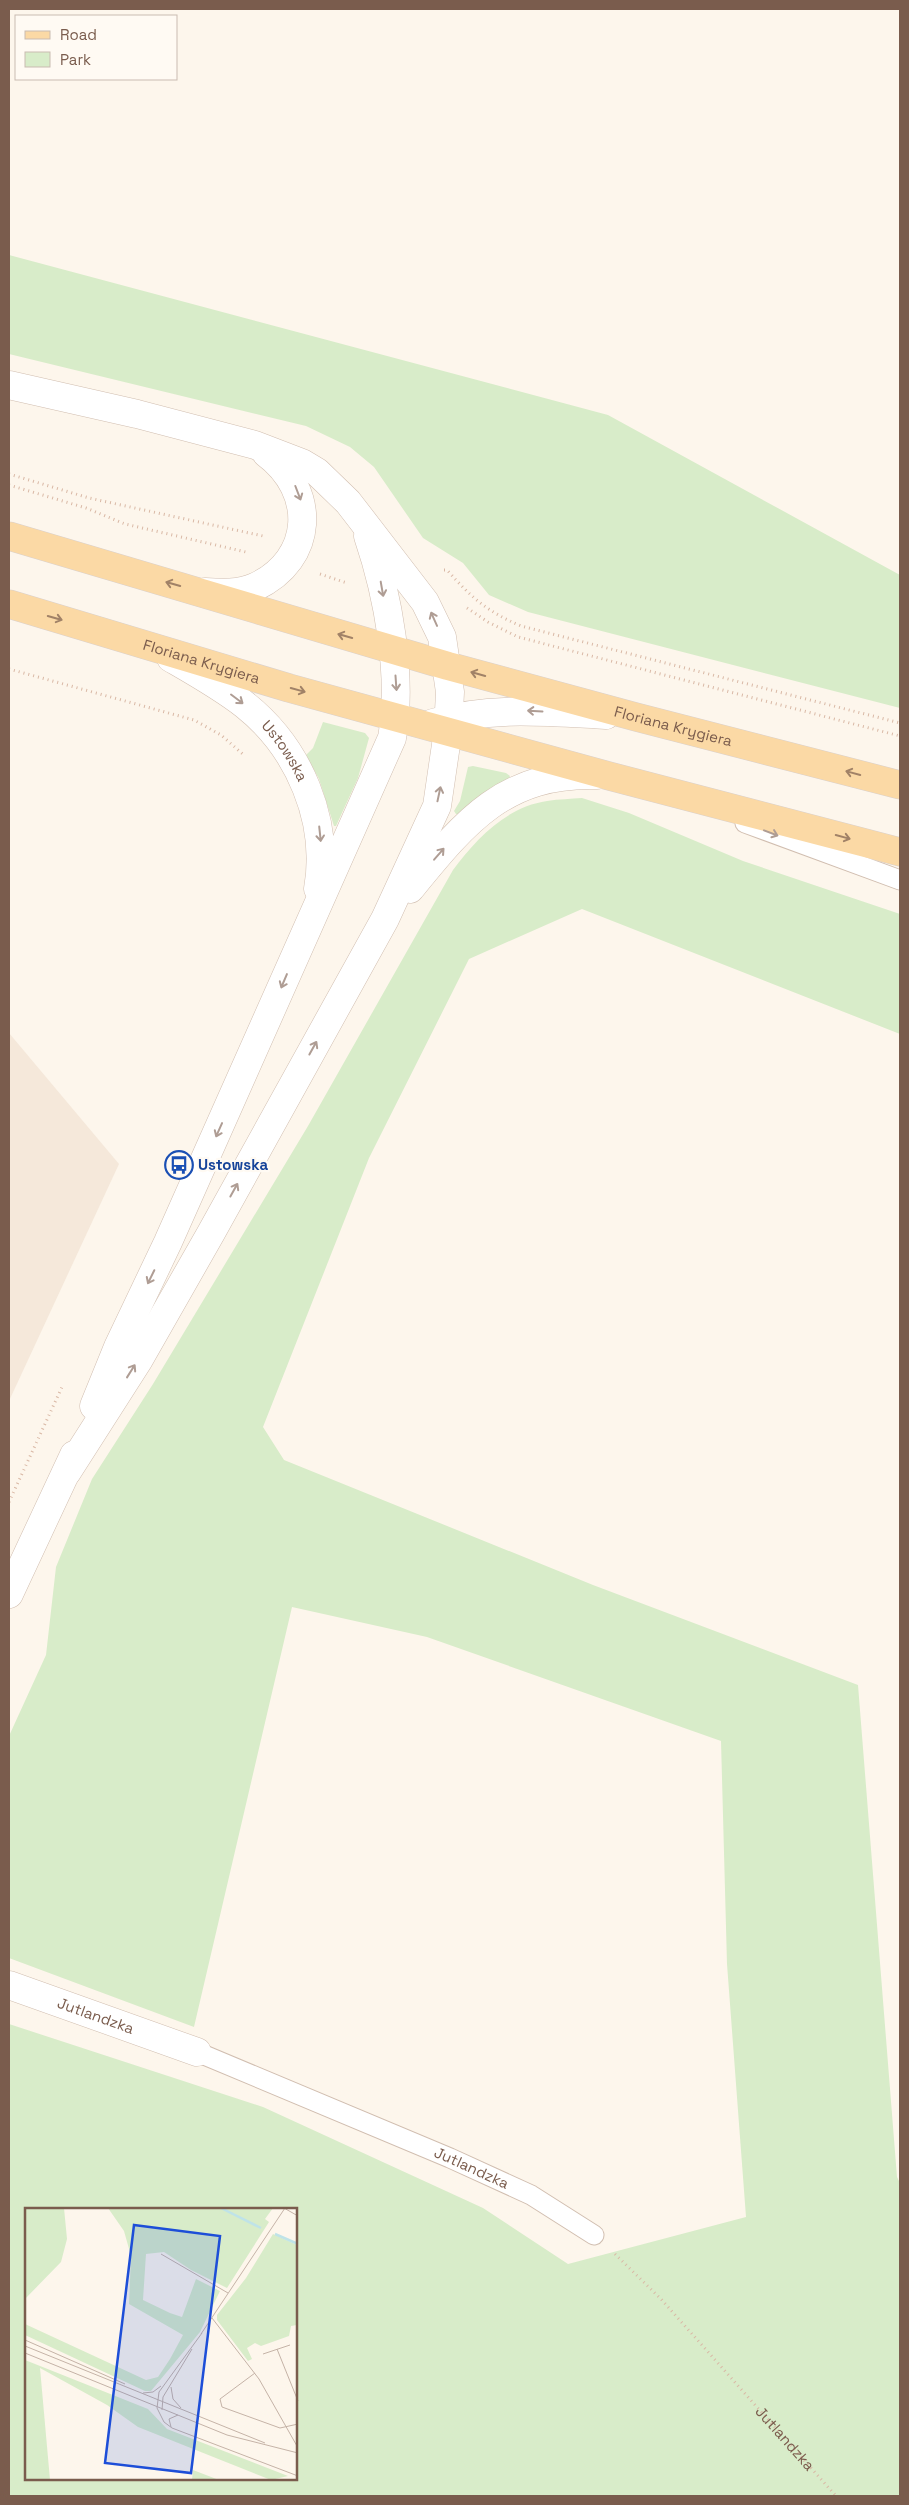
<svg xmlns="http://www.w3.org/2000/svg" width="909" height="2505" font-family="'Space Grotesk',sans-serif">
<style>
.residential{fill:#f5e8da}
.green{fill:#d8ecc9;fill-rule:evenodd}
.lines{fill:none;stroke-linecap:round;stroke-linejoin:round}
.service-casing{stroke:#d1beb0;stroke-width:21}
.minor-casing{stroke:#d1beb0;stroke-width:29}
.tertiary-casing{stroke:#d1beb0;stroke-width:29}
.primary-casing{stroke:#dad1cd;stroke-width:29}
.path{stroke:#d9b8a5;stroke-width:3;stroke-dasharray:1 4;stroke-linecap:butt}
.service{stroke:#fff;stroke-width:19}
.minor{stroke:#fff;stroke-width:28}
.tertiary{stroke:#fff;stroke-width:28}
.primary{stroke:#fbd9a5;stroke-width:28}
.oneway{stroke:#af9d94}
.oneway2{stroke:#a18267}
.labels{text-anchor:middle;stroke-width:4.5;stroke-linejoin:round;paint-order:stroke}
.street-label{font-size:15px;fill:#7a5c4d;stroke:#fffaf3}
.transit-label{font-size:15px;font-weight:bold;fill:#164399;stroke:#fffaf3;text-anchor:start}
.inset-river{fill:none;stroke:#bfe3e8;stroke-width:2.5}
.inset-road{fill:none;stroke:#c5b3a7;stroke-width:1}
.view{fill:#1d4ed8;fill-opacity:0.15;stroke:#1d4ed8;stroke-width:2.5}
.inset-edge{fill:none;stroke:#7a5c4d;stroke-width:2.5}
</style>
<rect width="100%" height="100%" fill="#fdf6ec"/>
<path class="residential" d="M9,1033L119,1164L9,1401Z"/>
<path class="green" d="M9,255L608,415L900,575V708L528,612L489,595L463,563L423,538L374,467L350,447L306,426L9,354Z
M323,722L365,733L369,738L358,778L336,826H334L319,779L306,755L313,748Z
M473,766L506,773L510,776L508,780L459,815L456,814L454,811L460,801L468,767Z
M582,798L629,813L743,861L900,914V1034L582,909L469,959L369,1158L263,1427L284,1460L593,1585L858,1685L897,2177L900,2183V2496H9V2024L263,2107L483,2208L568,2264L746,2217L727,1964L721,1741L427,1637L292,1607L194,2027L9,1958V1736L46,1655L56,1567L92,1479L153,1384L308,1126L453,870C476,839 506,807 547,801C559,799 571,799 582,798ZM26,2209H296V2479H26Z"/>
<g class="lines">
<defs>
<g id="service">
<path d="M745,823L900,880"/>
<path id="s2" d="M197,2052L450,2158L531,2195L594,2235"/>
</g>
<g id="minor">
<path id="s3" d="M9,1985L197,2052"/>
</g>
<g id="tertiary">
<path d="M9,385L137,414L255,445L302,463L317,472L348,502L425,602L442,637L450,692L448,731L437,806L385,919L211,1233L138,1361L67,1472"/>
<path d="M205,592C221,593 240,594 255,587C315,559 317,491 266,453"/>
<path id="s4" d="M171,658C197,673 222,687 245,705C299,748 330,821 318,889"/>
<path d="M433,723C489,706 548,712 606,715"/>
<path d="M410,889C464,823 504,772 597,775"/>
<path d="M94,1406L118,1347L168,1242L392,738C403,676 388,595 368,536"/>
<path d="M9,1594L74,1455"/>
</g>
<g id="primary">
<path id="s5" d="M9,536L448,666L636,717L900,785"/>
<path id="s6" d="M9,604L289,688L609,776L900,852"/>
</g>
</defs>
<use href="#service" class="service-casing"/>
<use href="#minor" class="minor-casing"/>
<use href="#tertiary" class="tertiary-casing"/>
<use href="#primary" class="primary-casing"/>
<g class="path">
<path d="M9,474L89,498L263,536"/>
<path d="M9,485L86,508L125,524L246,552"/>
<path d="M444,570H447C472,598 486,611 521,626L900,723"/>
<path d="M320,574L347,583"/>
<path d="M467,608L488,622L518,637L900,736"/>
<path d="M9,669L194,720L221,735L245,756"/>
<path d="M9,1502L62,1387"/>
<path id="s1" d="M615,2254L661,2299L836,2496"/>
</g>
<use href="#service" class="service"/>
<use href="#minor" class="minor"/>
<use href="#tertiary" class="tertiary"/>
<use href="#primary" class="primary"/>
</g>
<defs><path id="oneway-shaft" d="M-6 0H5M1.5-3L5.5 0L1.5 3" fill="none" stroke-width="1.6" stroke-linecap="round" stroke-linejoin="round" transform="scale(1.25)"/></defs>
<g class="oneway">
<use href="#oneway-shaft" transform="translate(298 493) rotate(69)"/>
<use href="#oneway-shaft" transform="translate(382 589) rotate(80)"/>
<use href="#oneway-shaft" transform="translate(434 619) rotate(-114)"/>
<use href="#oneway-shaft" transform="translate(396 683) rotate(86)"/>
<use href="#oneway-shaft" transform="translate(237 699) rotate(37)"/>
<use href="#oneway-shaft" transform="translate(535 711) rotate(-177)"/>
<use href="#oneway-shaft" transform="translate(439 794) rotate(-78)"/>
<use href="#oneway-shaft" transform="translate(771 833) rotate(21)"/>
<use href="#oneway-shaft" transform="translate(320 834) rotate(84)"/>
<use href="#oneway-shaft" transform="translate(439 854) rotate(-49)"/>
<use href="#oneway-shaft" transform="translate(284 981) rotate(113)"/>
<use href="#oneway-shaft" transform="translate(313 1048) rotate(-61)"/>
<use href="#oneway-shaft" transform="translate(219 1130) rotate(114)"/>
<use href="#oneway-shaft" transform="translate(234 1190) rotate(-61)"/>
<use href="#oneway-shaft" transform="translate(151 1277) rotate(116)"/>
<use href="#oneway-shaft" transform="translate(131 1371) rotate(-58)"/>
</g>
<g class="oneway2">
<use href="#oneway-shaft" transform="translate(173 584) rotate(-164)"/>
<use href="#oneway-shaft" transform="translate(55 618) rotate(16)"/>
<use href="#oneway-shaft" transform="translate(345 636) rotate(-164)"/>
<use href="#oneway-shaft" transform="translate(478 674) rotate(-164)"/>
<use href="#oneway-shaft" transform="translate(298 690) rotate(15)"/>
<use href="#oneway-shaft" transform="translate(853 773) rotate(-165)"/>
<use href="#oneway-shaft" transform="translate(843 837) rotate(15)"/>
</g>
<defs>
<symbol id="bus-ring" viewBox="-11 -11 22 22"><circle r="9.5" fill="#fffaf3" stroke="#1a4fb4" stroke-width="1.5"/><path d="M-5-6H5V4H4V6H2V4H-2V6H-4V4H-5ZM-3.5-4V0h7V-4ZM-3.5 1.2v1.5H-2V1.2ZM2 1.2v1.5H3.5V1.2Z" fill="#1a4fb4"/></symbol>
</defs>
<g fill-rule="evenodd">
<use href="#bus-ring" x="163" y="1149" width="32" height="32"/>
</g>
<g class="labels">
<g class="street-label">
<text dy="5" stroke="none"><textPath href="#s6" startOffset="201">Floriana Krygiera</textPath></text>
<text dy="5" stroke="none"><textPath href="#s5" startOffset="691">Floriana Krygiera</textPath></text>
<text dy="5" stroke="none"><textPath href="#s4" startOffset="149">Ustowska</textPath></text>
<text dy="5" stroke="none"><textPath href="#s3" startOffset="92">Jutlandzka</textPath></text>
<text dy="5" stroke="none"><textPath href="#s2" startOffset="298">Jutlandzka</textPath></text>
<text dy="5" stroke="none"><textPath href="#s1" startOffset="251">Jutlandzka</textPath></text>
</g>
<g class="transit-label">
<text x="198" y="1170">Ustowska</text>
</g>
</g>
<g transform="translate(25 2208)">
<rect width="272" height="272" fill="#fdf6ec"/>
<path d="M0,0H39L42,31L36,54L0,91ZM83,0H248L240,11L244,14L202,80L166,62L139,44L121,46L118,92L145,105L157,109L171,71L195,83L175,124L126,183H120L0,127V116L121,172L133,169L145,151L158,127L104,96L106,48L99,23ZM248,26L272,37V117L266,118L264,128L236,138L230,135L222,140L227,151L223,153L192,112V107L221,70ZM0,152L123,201L142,221L263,268L246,272L113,219L82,197L15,160L25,272H0ZM168,262L194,272H167Z" fill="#d8ecc9"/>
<path class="inset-river" d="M196,0L236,20M250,26L273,36"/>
<path class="inset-road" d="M259,0L273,8M136,46L203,85M187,110L234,171L272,238M177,125L134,184L132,200L139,214L147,220L273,268M176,126L260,0M0,132L100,176M0,138L240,235M252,141L273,193M0,145L202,227L273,245M238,146L265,137M230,165L195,191L197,199L255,220L273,216M146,179L148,191L156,200M118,185L128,184L136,178M137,202L138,189L167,141M146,219L144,211L153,207"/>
<path class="view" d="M109,17L195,28L166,265L80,255Z"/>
<rect width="272" height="272" class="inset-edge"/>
</g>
<rect width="909" height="2505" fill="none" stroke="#7a5c4d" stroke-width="20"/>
<rect x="15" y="15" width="162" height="65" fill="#fffaf3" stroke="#cabbb1"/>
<rect x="25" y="31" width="25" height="8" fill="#fbd9a5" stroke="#cabbb1"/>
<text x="60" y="40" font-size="15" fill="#7a5c4d">Road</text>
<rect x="25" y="52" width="25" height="15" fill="#d8ecc9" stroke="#cabbb1"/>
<text x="60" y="65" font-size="15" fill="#7a5c4d">Park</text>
</svg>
